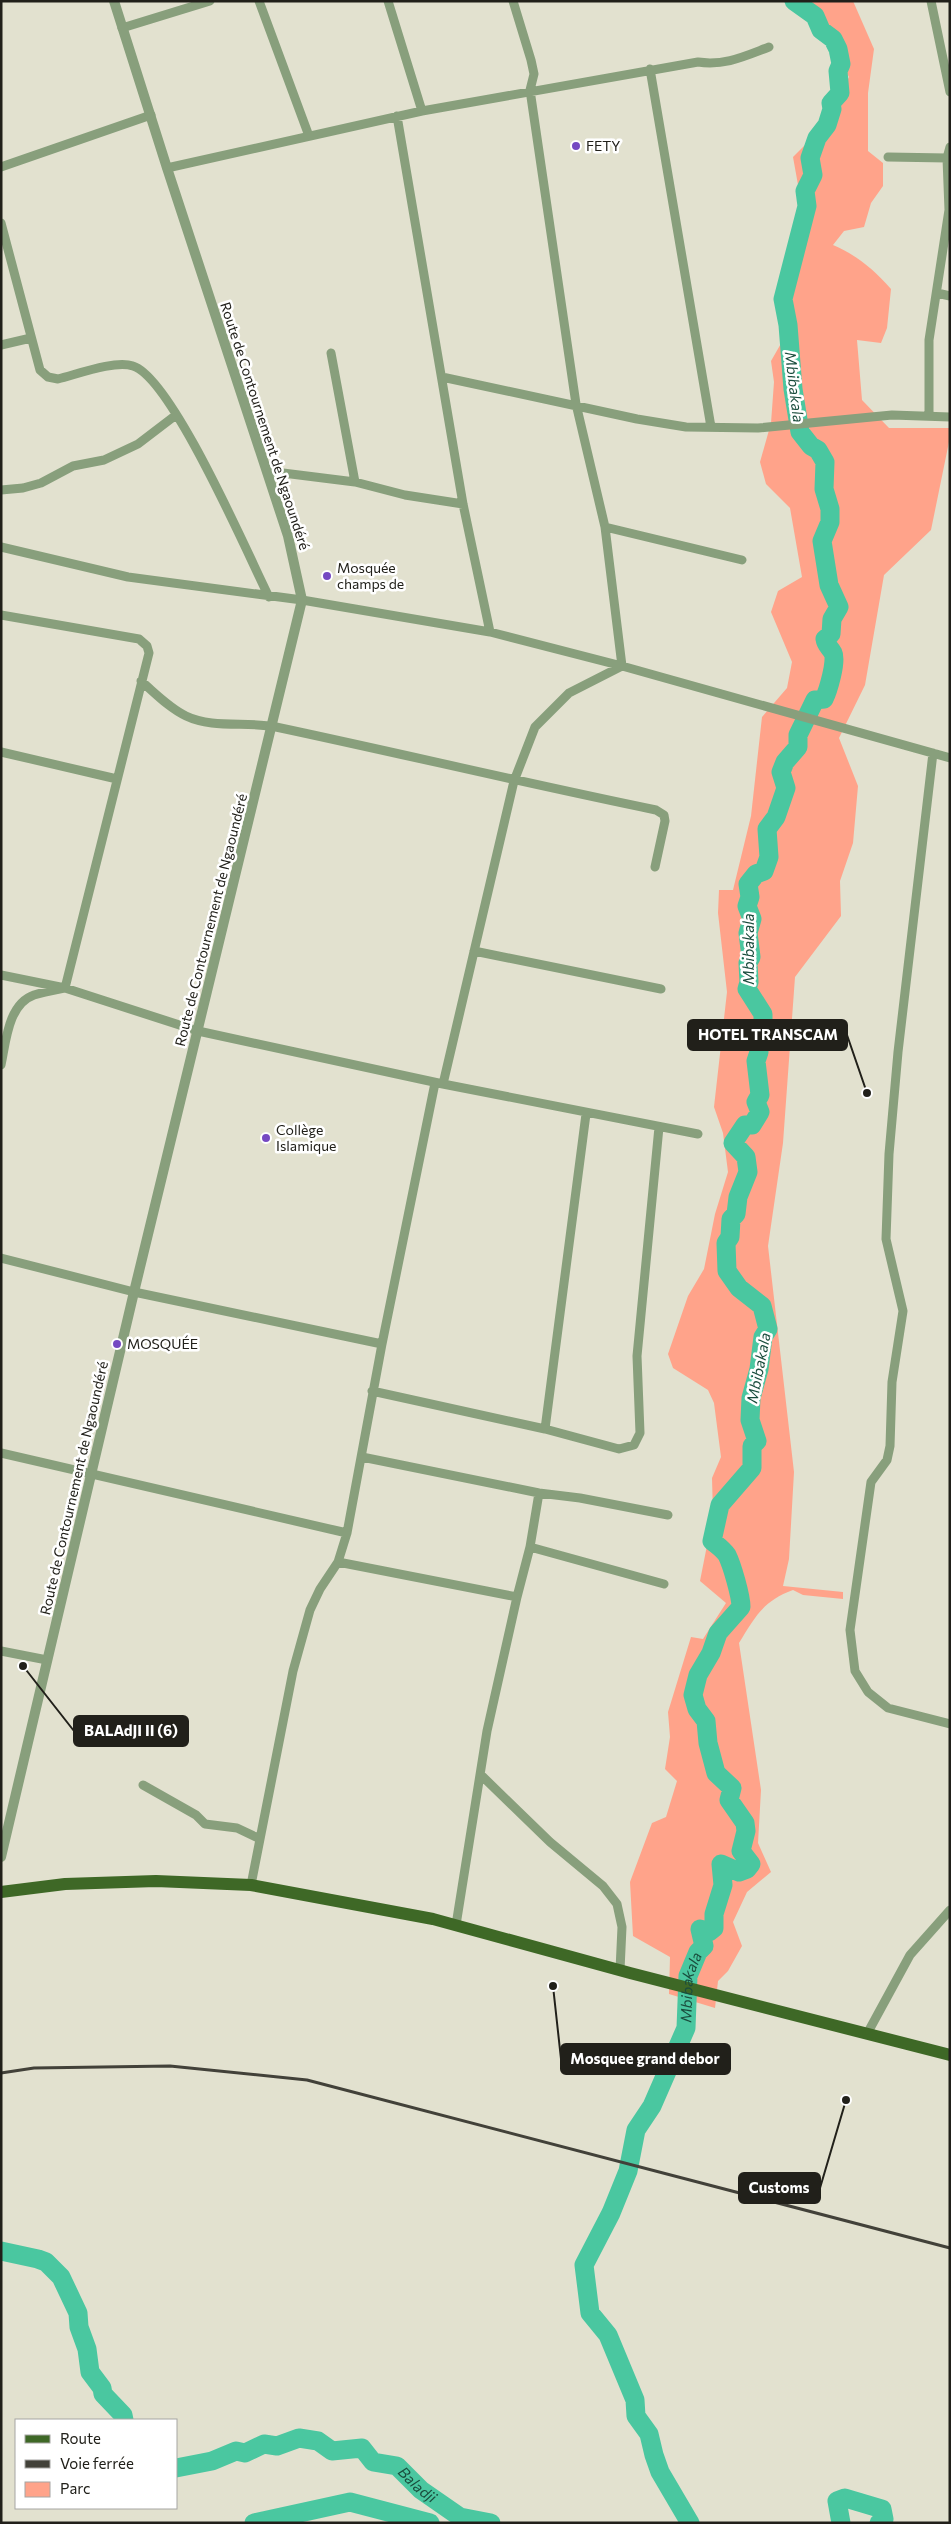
<svg xmlns="http://www.w3.org/2000/svg" width="951" height="2524" font-family="Commissioner,sans-serif">
<style>
.green{fill:#ffa38a}
.lines{fill:none;stroke-linecap:round;stroke-linejoin:round}
.river{stroke:#4ac7a0;stroke-width:19}
.minor{stroke:#889f7c;stroke-width:9}
.tertiary{stroke:#889f7c;stroke-width:10}
.primary{stroke:#3e6826;stroke-width:12}
.rail{stroke:#424139;stroke-width:3}
.poi-dot{fill:#7549c2;stroke:#fff;stroke-width:2}
.labels{text-anchor:middle;stroke-width:5;stroke-linejoin:round;paint-order:stroke}
.poi-label{font-size:14px;fill:#21201a;stroke:#fff;text-anchor:start}
.street-label{font-size:14px;fill:#21201a;stroke:#fff}
.water-label{font-size:15px;font-style:italic;fill:#1a4d3d;stroke:#fff}
.leader{fill:none;stroke:#21201a;stroke-width:2}
.callout-dot{fill:#21201a;stroke:#fff;stroke-width:2}
.callout{fill:#21201a;stroke:#21201a;stroke-width:2}
.callout-label{font-size:15px;text-anchor:middle;font-weight:bold;fill:#fff}
</style>
<rect width="100%" height="100%" fill="#e2e1cf"/>
<path class="green" d="M801,1H853L874,49L868,93V151L883,163V186L871,203L864,227L844,231L833,245C858,256 873,269 891,289L887,328L881,343L857,340L862,400L889,428H950V437L931,530L884,575L865,685L839,738L858,786L853,843L840,881L841,916L795,977L783,1143L768,1246L794,1472L789,1559L783,1586L843,1592V1599L803,1595L793,1590C763,1601 755,1617 739,1643L761,1790L758,1843L771,1872L747,1892L733,1922L742,1946L728,1971L718,1981L715,2008L669,1994L670,1957L633,1936L630,1882L652,1823L666,1817L677,1781L665,1769L670,1737L668,1712L691,1637L703,1639L726,1603L700,1581L713,1515L712,1478L721,1457L714,1403L708,1390L673,1368L668,1354L688,1296L704,1269L715,1214L728,1172L723,1133L714,1107L727,992L718,913L719,890H733L751,816L762,717L787,688L792,662L771,612L778,591L802,577L790,508L766,484L760,462L771,423L774,382L771,361L787,333L777,297L802,207L793,157L824,126L849,77L827,37Z"/>
<g class="lines">
<g class="river">
<path d="M1,2251L38,2259L46,2262L61,2277L78,2313L79,2327L87,2349L90,2372L102,2388L103,2394L123,2415L124,2420"/>
<path id="s1" d="M176,2468L212,2461L236,2451L245,2453L264,2444L277,2446L299,2438L318,2441L332,2451L362,2448L373,2462L397,2466L421,2490L460,2517L491,2523"/>
<path d="M254,2523L350,2502L430,2523"/>
<path id="s2" d="M690,2523L660,2472L654,2455L649,2434L636,2416L635,2400L608,2335L590,2313L584,2265L611,2213L628,2171L636,2130L652,2106L686,2028L688,1976L698,1952L704,1946L700,1929L709,1932L714,1928V1914L723,1885L721,1864L739,1872L747,1869L751,1864L741,1851L746,1831L745,1823L729,1800L732,1788L716,1773L708,1743L706,1721L697,1709L693,1695L698,1675L711,1653L718,1633L741,1607C741,1596 732,1565 727,1555C723,1549 717,1545 712,1541L720,1505L752,1468V1446L757,1441L750,1420L751,1398L759,1369L763,1337L768,1329L762,1306L739,1288L727,1271L726,1243L730,1237L731,1219L736,1214L738,1197L748,1172L746,1157L733,1143L745,1125H752L760,1112L756,1102L760,1095L756,1061L759,1052L758,1042L763,1030V1014L747,989L749,982L748,963L751,957L748,933L752,919L747,906L750,897L748,884L756,874L764,871L769,857L767,829L776,817L786,788L781,772L785,762L798,747V735L815,700L824,699C828,691 837,661 833,653C830,647 826,646 825,639L831,634L832,619L839,607L829,585L822,541L830,522V509L824,489L825,462L818,450L811,446L800,432L793,389L788,325L783,299L807,206L805,191L813,175L810,158L817,138L827,125L832,109L831,103L840,93L838,71L841,64L838,49L833,39L821,30L815,16L794,1"/>
<path d="M841,2523L837,2501L845,2498L882,2509L884,2519L879,2523"/>
</g>
<path class="minor" d="M259,1L309,136
M388,1L422,111
M931,1L950,92
M122,28L210,1
M650,69L711,427
M397,116L463,504L490,632
M888,157L947,158L950,155
M1,167L151,115
M167,168L422,111L698,62C725,66 745,56 769,47
M1,223L40,370L48,377L58,379C78,374 115,360 133,366C172,378 248,555 269,597
M937,293L950,296
M1,345L31,338
M331,353L355,482
M442,377L637,419L686,427L758,428L892,415L950,417
M929,416V340L949,210L947,158L950,147
M267,471L355,482L405,495L463,504
M1,490L23,488L41,483L73,466L104,460L138,444L176,415
M605,527L742,560
M1,547L128,577L302,600L490,632L622,666L950,758
M1,615L139,639L147,646L149,653L65,988C55,990 44,992 34,995C8,1004 6,1042 1,1065
M141,681C155,693 169,708 186,716C213,729 247,721 276,727C403,754 529,784 656,810L664,815L665,821L655,867
M1,752L117,779
M933,753L898,1052L889,1154L886,1239L903,1311L892,1382L890,1446L887,1460L871,1482L850,1630L855,1671L868,1692L888,1708L950,1724
M474,951L661,989
M1,975L65,988L198,1031L443,1084L698,1134
M443,1084L514,781L535,727L569,693L622,666L605,527L576,404L530,90L534,74L531,60L513,1
M1,1258L134,1292L382,1344L435,1083
M372,1391L545,1429L619,1449L634,1445L640,1433L637,1356L659,1127
M545,1429L586,1114
M1,1453L347,1533L338,1562L320,1589L310,1610L293,1671L251,1885
M362,1457L539,1493L580,1498L668,1515
M347,1533L382,1344
M530,1547L664,1584
M338,1562L517,1597L530,1547L539,1493
M1,1651L47,1660
M481,1775L550,1842L603,1886L617,1904L622,1927L620,1970
M143,1785L196,1815L205,1824L237,1828L260,1839
M456,1925L487,1731L517,1597
M867,2034L910,1955L950,1910"/>
<path class="tertiary" d="M1,1857L134,1292L302,600L288,536L167,168L114,1"/>
<path class="primary" d="M1,1892L65,1884L156,1881L251,1885L433,1919L630,1973L950,2055"/>
<path class="rail" d="M1,2073L34,2068L170,2066L307,2080L950,2248"/>
</g>
<g class="poi-dot">
<circle cx="576" cy="146" r="5"/>
<circle cx="327" cy="576" r="5"/>
<circle cx="266" cy="1138" r="5"/>
<circle cx="117" cy="1344" r="5"/>
</g>
<g class="labels">
<g class="poi-label">
<text x="586" y="151">FETY</text>
<text x="337" y="573">Mosquée<tspan x="337" dy="16">champs de</tspan></text>
<text x="276" y="1135">Collège<tspan x="276" dy="16">Islamique</tspan></text>
<text x="127" y="1349">MOSQUÉE</text>
</g>
<g class="street-label">
<text transform="translate(265 426) rotate(72)" y="5">Route de Contournement de Ngaoundéré</text>
<text transform="translate(211 920) rotate(-76)" y="5">Route de Contournement de Ngaoundéré</text>
<text transform="translate(74 1488) rotate(-77)" y="5">Route de Contournement de Ngaoundéré</text>
</g>
<g class="water-label">
<text transform="translate(794 387) rotate(83)" y="5">Mbibakala</text>
<text transform="translate(749 949) rotate(-90)" y="5">Mbibakala</text>
<text transform="translate(759 1368) rotate(-79)" y="5">Mbibakala</text>
<text dy="5" stroke="none"><textPath href="#s2" startOffset="585">Mbibakala</textPath></text>
<text dy="5" stroke="none"><textPath href="#s1" startOffset="266">Baladji</textPath></text>
</g>
</g>
<path class="leader" d="M867 1093L847 1035M23 1666L74 1731M553 1986L561 2059M846 2100L820 2188"/>
<g class="callout-dot">
<circle cx="867" cy="1093" r="5"/>
<circle cx="23" cy="1666" r="5"/>
<circle cx="553" cy="1986" r="5"/>
<circle cx="846" cy="2100" r="5"/>
</g>
<g class="callout">
<rect x="688" y="1020" width="159" height="30" rx="5"/>
<rect x="74" y="1716" width="114" height="30" rx="5"/>
<rect x="561" y="2044" width="169" height="30" rx="5"/>
<rect x="739" y="2173" width="81" height="30" rx="5"/>
</g>
<g class="callout-label">
<text x="768" y="1040">HOTEL TRANSCAM</text>
<text x="131" y="1736">BALAdJI II (6)</text>
<text x="645" y="2064">Mosquee grand debor</text>
<text x="779" y="2193">Customs</text>
</g>
<rect width="951" height="2524" fill="none" stroke="#21201a" stroke-width="5"/>
<rect x="15" y="2419" width="162" height="90" fill="#ffffff" stroke="#a6a6a3"/>
<rect x="25" y="2435" width="25" height="8" fill="#3e6826" stroke="#a6a6a3"/>
<text x="60" y="2444" font-size="15" fill="#21201a">Route</text>
<rect x="25" y="2460" width="25" height="8" fill="#424139" stroke="#a6a6a3"/>
<text x="60" y="2469" font-size="15" fill="#21201a">Voie ferrée</text>
<rect x="25" y="2482" width="25" height="15" fill="#ffa38a" stroke="#a6a6a3"/>
<text x="60" y="2494" font-size="15" fill="#21201a">Parc</text>
</svg>
